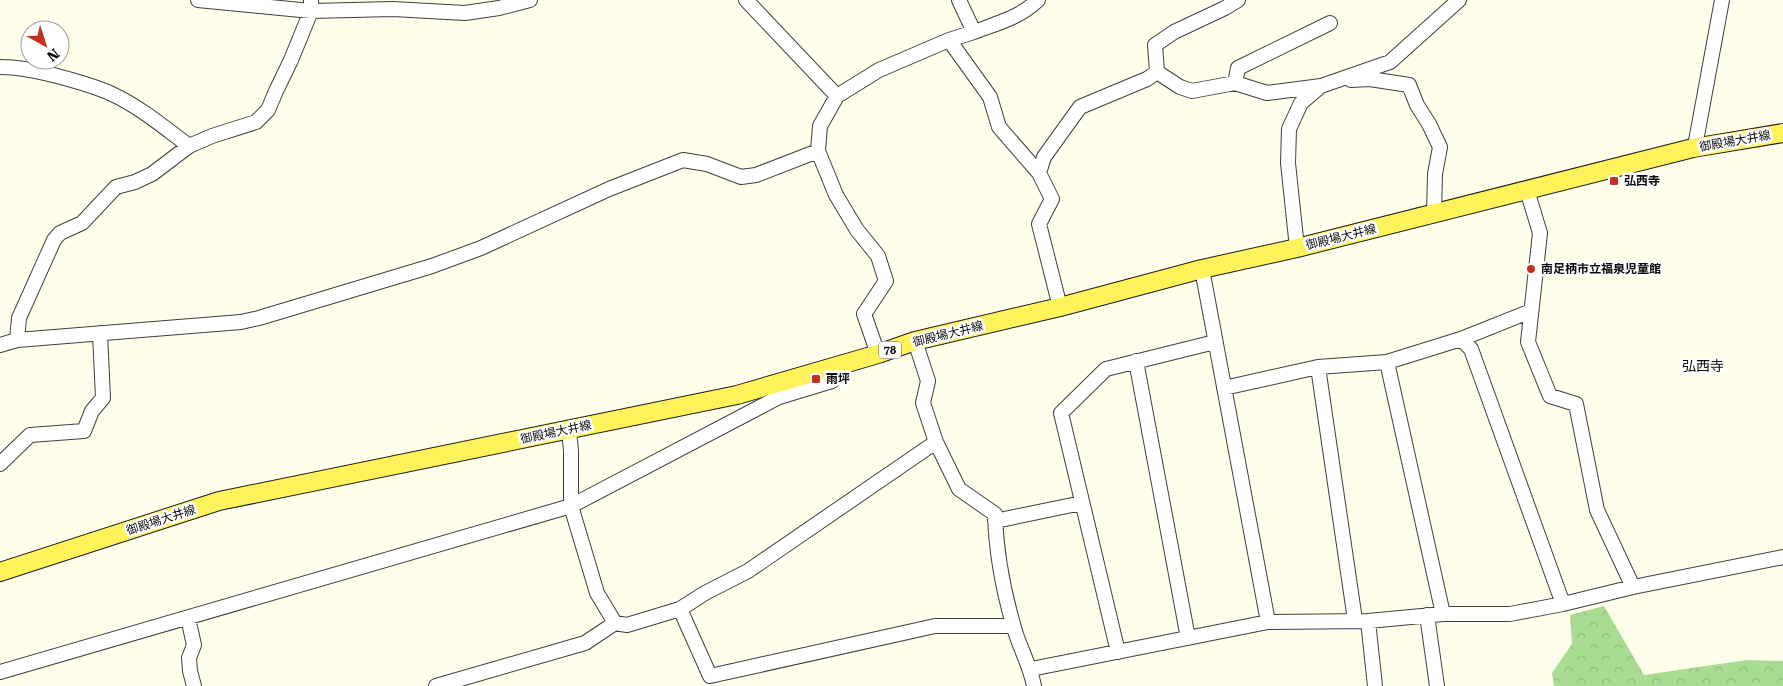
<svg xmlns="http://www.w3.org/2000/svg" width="1783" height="686" font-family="'Roboto Serif','Noto Sans JP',serif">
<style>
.forest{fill:url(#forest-crowns)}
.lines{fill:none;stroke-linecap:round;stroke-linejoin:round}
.minor-casing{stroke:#3f3f3f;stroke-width:16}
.major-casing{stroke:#1d1d1d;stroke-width:20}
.minor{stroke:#fff;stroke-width:14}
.major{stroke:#fff25b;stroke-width:18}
.poi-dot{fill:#c2311e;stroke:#fff;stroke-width:2}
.labels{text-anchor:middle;stroke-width:5;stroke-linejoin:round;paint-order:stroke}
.shield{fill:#fff;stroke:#555;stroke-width:1}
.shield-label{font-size:11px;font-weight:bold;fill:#0c0c0c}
.street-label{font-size:12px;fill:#0c0c0c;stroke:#fff}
.poi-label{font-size:12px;font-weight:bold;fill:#0c0c0c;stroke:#fff;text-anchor:start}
.neighbourhood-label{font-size:14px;fill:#0c0c0c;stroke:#fff}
</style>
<defs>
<pattern id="forest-crowns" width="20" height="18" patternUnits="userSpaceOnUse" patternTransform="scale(1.25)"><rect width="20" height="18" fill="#a7dc92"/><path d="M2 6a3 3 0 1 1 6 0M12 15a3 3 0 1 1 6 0" fill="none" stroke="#8fbc7d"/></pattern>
</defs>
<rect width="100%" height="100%" fill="#fffeeb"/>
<path class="forest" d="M1604,606L1644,675L1747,660L1783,661V686H1554L1552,673L1572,644L1570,615Z"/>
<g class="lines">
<defs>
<path id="minor" d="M198,0L311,11L393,9L465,13L499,8L530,0
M746,0L837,96
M974,32C998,23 1019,18 1038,0
M949,40L990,97L999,127L1039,173L1052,199L1039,224L1060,307
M0,67C19,67 38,71 57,76C76,81 95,86 112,94C140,107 165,128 189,146
M1157,72L1180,87L1192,91L1235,83L1267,93L1321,86L1390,62L1459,0
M1157,72L1155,45L1174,32L1225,8L1238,0
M1351,80L1370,79L1409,85L1417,105L1429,124L1440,147L1435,174L1434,214
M1235,83L1238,68L1330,23
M1693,148L1696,141L1722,0
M1039,173L1044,157L1080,107L1147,79L1157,72
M1527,190L1540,233L1528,342L1550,396L1576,404L1597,510L1633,587
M1297,248L1288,163L1289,129L1301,103L1321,86
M1202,269L1268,622
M1461,339L1531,311
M17,340L19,318L54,240L60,233L82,223L116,187L135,182L152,174L189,146L212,136L256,122L268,110L276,91L291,60L311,11V0
M915,341L928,381L923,403L936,442L959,489L995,514C996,551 1003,589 1013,624C1018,645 1030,664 1034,686
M0,345L17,340L241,322L259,318L432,266L481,248L609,189L683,160L707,164L741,177L756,175L818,151
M878,354L864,314L886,281L878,256L857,230L836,195L818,151L820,126L837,96L879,70L949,40L974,32L959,0
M1136,361L1188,638
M1387,362L1443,614
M1318,367L1355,620
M1224,388L1318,367L1387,362L1461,339L1471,349L1563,604
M569,430L571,451V506L597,593L615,623
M0,464L30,435L84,431L92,411L103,398L100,333
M995,521L1082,503
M680,609L710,676L935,626H1013
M1427,615L1437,686
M188,618L194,645L189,658L190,671L194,686
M1368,621L1375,686
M1118,652L1061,413L1106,369L1215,342
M1031,669L1268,622L1368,621L1443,614H1510L1563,604L1633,587L1783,557
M0,672L571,506L779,397L832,381L830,368
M436,686L585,643L615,623L627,625L680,609L705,593L748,571L936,442"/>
<path id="major" d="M0,572L219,501L737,395L878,354L915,341L1060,307L1202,269L1297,248L1693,148L1783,133"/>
</defs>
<use href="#minor" class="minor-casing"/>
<use href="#major" class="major-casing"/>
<use href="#minor" class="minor"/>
<use href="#major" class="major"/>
</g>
<g class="poi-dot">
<rect x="1609" y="176" width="10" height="10" rx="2.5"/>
<circle cx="1531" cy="269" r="5"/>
<rect x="811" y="374" width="10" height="10" rx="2.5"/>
</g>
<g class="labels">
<rect class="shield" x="879" y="341.5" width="22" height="17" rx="4"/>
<g class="shield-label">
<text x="890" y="354">78</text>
</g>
<g class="street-label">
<text transform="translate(1735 141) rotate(-10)" y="4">御殿場大井線</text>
<text transform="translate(1341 237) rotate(-14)" y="4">御殿場大井線</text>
<text transform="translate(948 334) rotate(-14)" y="4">御殿場大井線</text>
<text transform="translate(556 432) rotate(-12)" y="4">御殿場大井線</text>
<text transform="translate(161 520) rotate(-18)" y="4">御殿場大井線</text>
</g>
<g class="poi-label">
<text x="1624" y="185">弘西寺</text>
<text x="1541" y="273">南足柄市立福泉児童館</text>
<text x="826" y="383">雨坪</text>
</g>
<g class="neighbourhood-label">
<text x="1703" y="371">弘西寺</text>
</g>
</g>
<g transform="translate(45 45) rotate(141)"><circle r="24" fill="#ffffff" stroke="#9e9e9e"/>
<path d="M0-4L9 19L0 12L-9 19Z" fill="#c2311e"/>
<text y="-8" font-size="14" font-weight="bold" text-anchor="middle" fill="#0c0c0c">N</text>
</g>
</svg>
